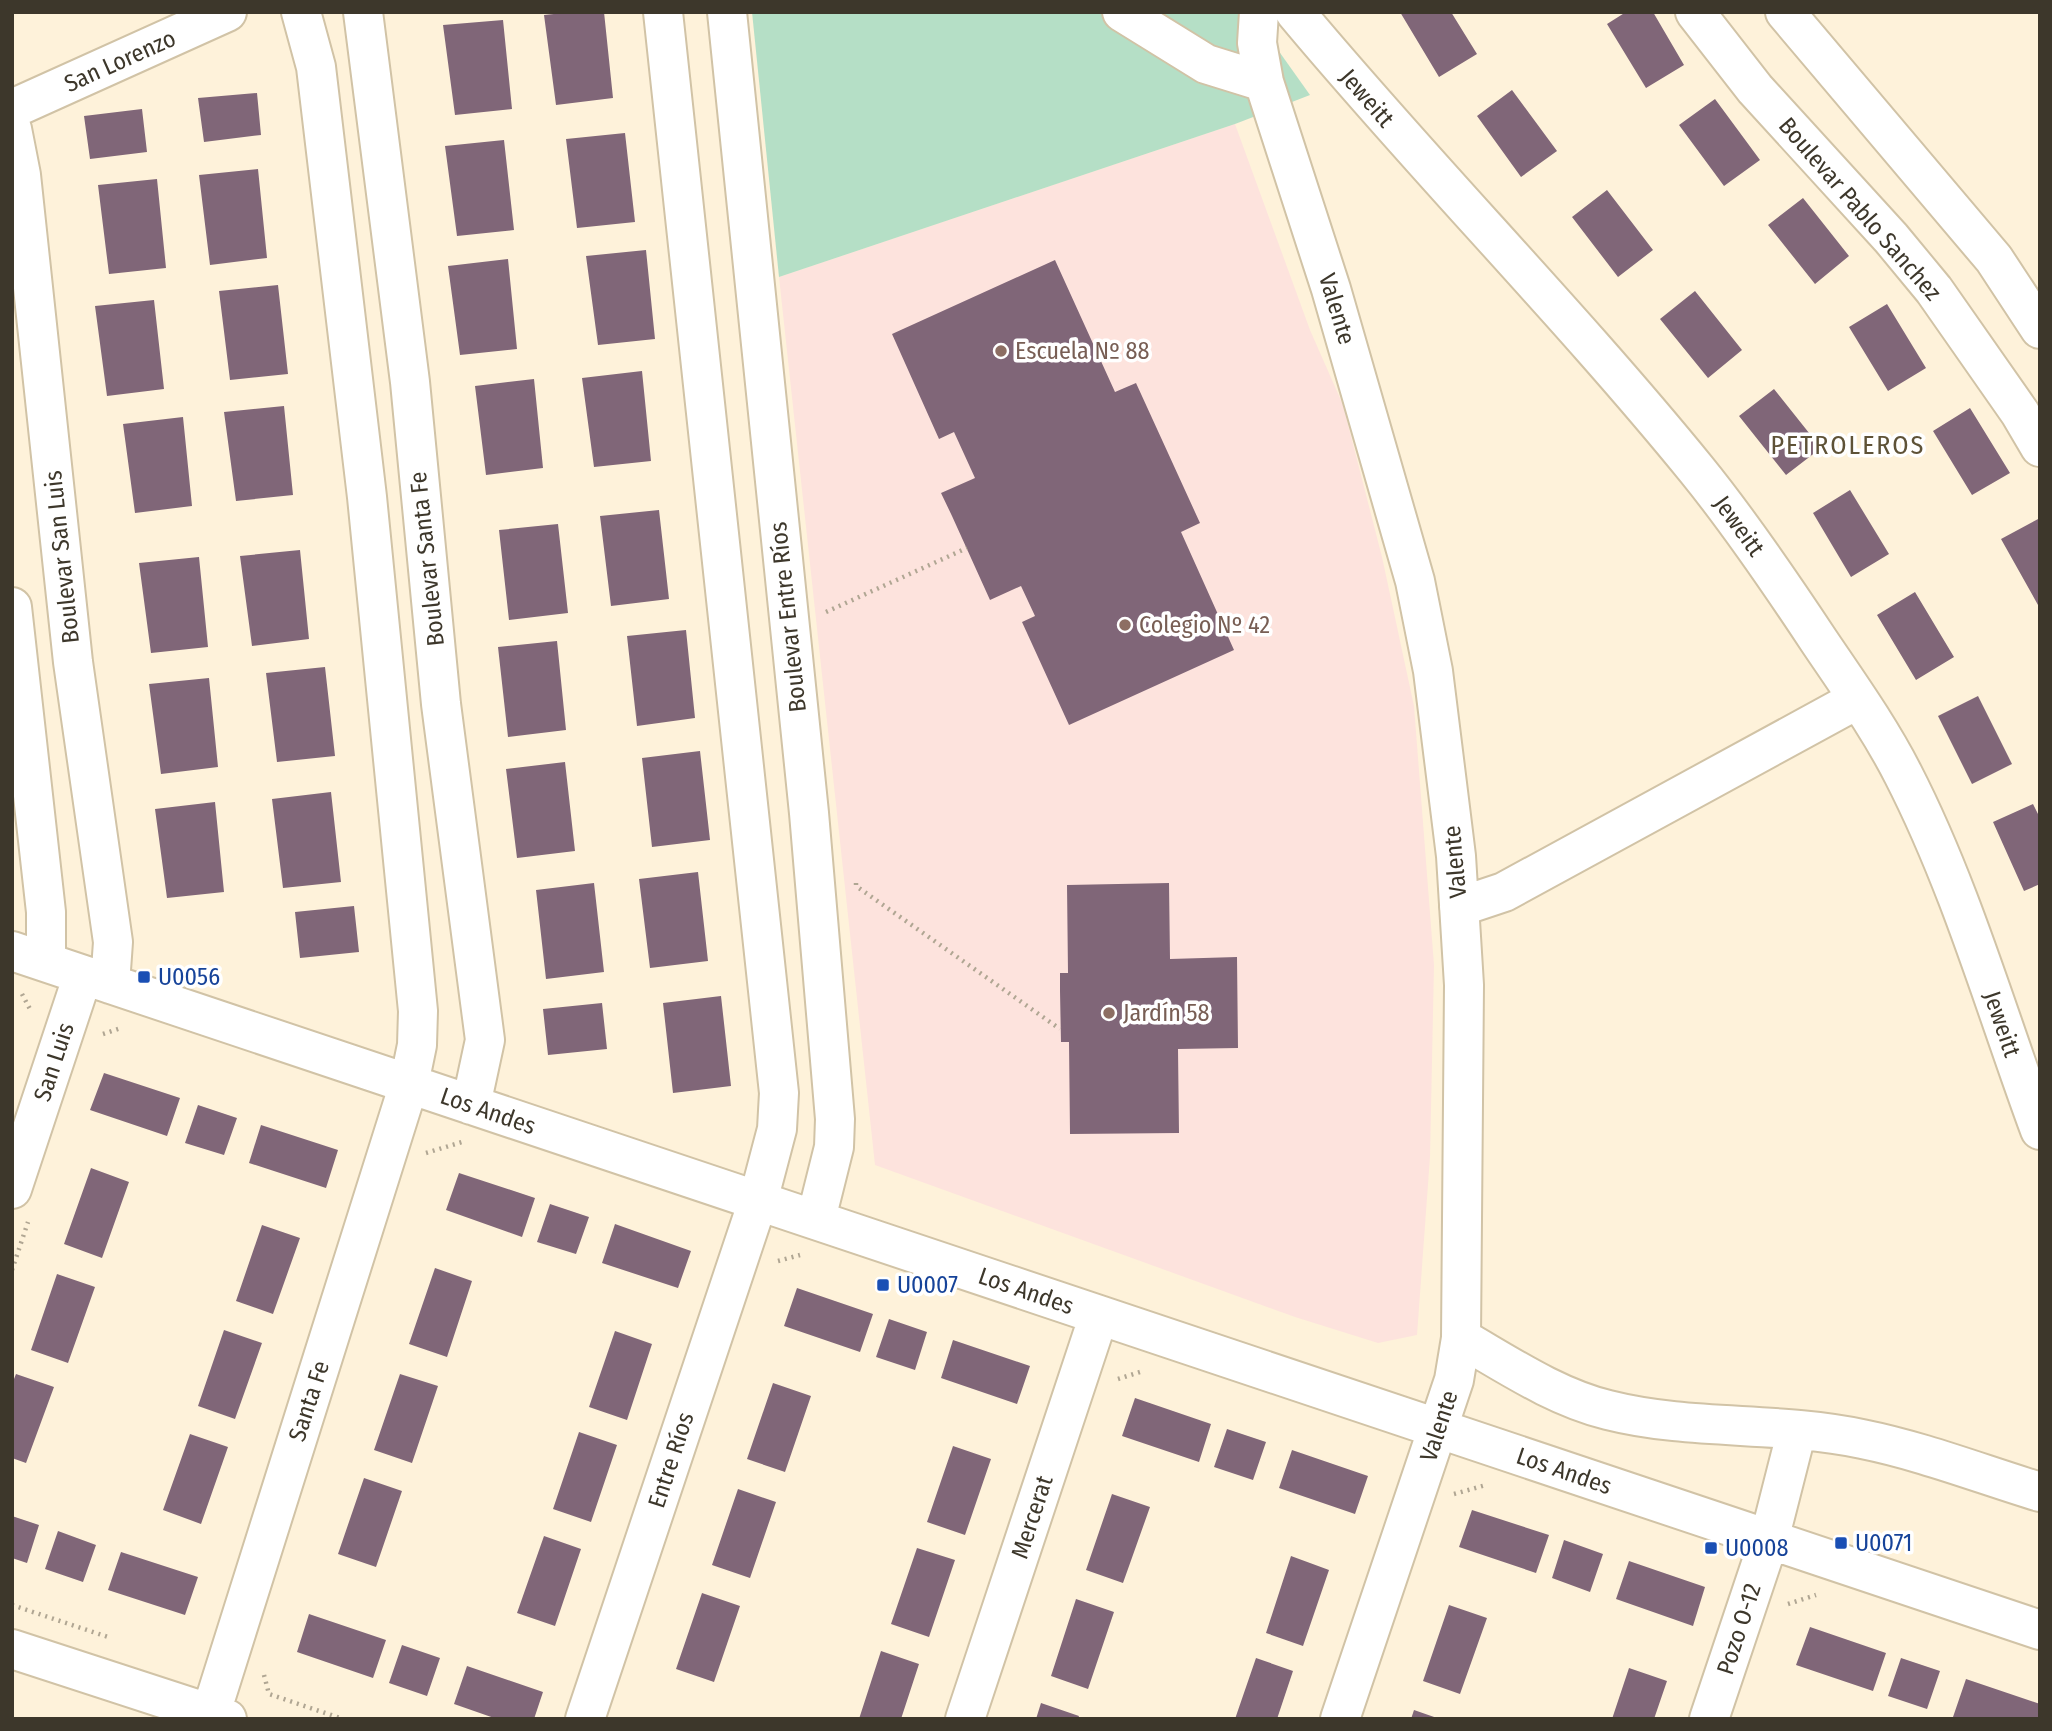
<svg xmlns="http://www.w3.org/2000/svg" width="2052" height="1731" font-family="'Fira Sans Condensed',sans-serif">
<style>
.commercial{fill:#fde3dd}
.green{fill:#b5dfc6}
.building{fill:#806678}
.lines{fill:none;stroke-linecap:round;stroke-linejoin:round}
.minor-casing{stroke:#d1c3a6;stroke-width:42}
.path{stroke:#b0a693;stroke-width:4.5;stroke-dasharray:2 5;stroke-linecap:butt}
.minor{stroke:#fff;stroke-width:38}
.education-dot{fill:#8d6e63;stroke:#fff;stroke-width:2.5}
.transit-dot{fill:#1a4fb4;stroke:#fff;stroke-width:2.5}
.labels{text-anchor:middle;stroke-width:7;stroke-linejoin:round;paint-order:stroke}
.street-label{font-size:24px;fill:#3d372b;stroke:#fff}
.education-label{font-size:24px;fill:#785e54;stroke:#fff;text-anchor:start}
.transit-label{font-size:24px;fill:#164399;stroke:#fff;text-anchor:start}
.neighbourhood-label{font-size:26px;letter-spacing:2px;fill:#5e5237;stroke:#fff}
</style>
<rect width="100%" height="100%" fill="#fef2da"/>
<path class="commercial" d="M1235,124L1310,330L1343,405L1382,557L1414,706L1434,965L1430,1157L1417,1335L1378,1343L1295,1317L875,1165L779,277Z"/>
<path class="green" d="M752,12H1251L1310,95L1235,124L779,277Z"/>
<path class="building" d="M573,12H604L613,98L556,105L544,15Z
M1400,12H1451L1477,54L1439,77Z
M1626,12H1653L1684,65L1646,88L1607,24Z
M503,20L512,109L455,115L443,25Z
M1512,90L1557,151L1521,177L1477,116Z
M257,93L261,135L204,142L198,98Z
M1715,99L1760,160L1724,186L1679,125Z
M142,109L147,152L90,159L84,116Z
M625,133L635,222L577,228L566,139Z
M504,140L514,230L457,236L445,146Z
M258,169L267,258L210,265L199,175Z
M157,179L166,268L109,274L98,185Z
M1607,190L1653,250L1618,277L1572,217Z
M1803,198L1849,256L1815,284L1768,225Z
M646,250L655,339L598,345L586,256Z
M508,259L517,349L460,355L448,266Z
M1055,260L1115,392L1136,383L1200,523L1181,532L1234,650L1069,725L1022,622L1035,616L1021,586L990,600L952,516L941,493L975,478L954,432L939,439L892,334Z
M278,285L288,374L230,380L219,291Z
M1695,291L1742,350L1708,378L1660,319Z
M154,300L164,389L107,396L95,306Z
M1887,304L1926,368L1888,391L1849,327Z
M642,371L651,461L594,467L582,378Z
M534,379L543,468L486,475L475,386Z
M1774,389L1821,448L1786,475L1739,416Z
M284,406L293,495L236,501L224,412Z
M1970,408L2010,473L1972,495L1933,431Z
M183,417L192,506L135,513L123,424Z
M1850,490L1889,554L1851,577L1813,513Z
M659,510L669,599L611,606L600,516Z
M2040,518V604L2038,605L2001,539Z
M558,524L568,613L509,620L499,530Z
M300,550L309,639L252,646L240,556Z
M199,557L208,647L151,653L139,563Z
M1915,592L1954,657L1916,680L1877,615Z
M686,630L695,718L637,726L627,636Z
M557,641L566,730L508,737L498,647Z
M325,667L335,756L277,762L266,673Z
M209,678L218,767L161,774L149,684Z
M1978,696L2012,764L1972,784L1938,716Z
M700,751L710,840L652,847L642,758Z
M565,762L575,851L517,858L506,769Z
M331,792L341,882L283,888L272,799Z
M215,802L224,892L167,898L155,809Z
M2033,804L2040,818V884L2024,891L1993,822Z
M698,872L708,961L650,968L639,879Z
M594,883L604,972L546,979L536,890Z
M1169,883L1170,959L1237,957L1238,1048L1178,1049L1179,1133L1070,1134L1069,1042H1061L1060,991V973H1068L1067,885Z
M354,906L359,952L300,958L295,912Z
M721,996L731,1086L673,1093L663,1003Z
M602,1003L607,1049L548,1055L543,1009Z
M104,1073L180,1098L167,1136L90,1110Z
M198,1105L237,1118L224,1155L185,1143Z
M261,1125L338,1150L326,1188L249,1163Z
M91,1168L129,1182L102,1258L64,1244Z
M459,1173L535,1198L522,1237L446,1210Z
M550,1204L589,1217L576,1254L537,1242Z
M615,1224L691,1251L678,1288L602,1263Z
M262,1225L300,1238L273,1314L236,1301Z
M435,1268L472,1281L447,1357L409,1344Z
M57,1274L95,1287L68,1363L31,1350Z
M797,1288L873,1314L860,1352L784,1326Z
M889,1319L927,1332L915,1370L876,1357Z
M224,1330L262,1343L235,1419L198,1406Z
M615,1331L652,1344L627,1420L589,1407Z
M953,1340L1030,1366L1017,1404L941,1378Z
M16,1374L54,1387L26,1463L12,1458V1384Z
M400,1374L438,1386L412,1463L374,1450Z
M773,1383L811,1396L785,1472L747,1459Z
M1135,1398L1211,1424L1199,1462L1122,1436Z
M1227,1429L1266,1442L1253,1480L1214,1467Z
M579,1432L617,1445L591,1522L553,1509Z
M190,1434L228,1447L201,1524L163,1510Z
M953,1446L991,1459L965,1535L927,1522Z
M1292,1450L1368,1476L1355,1514L1279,1488Z
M364,1478L402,1491L376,1567L338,1554Z
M738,1489L776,1502L750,1578L712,1565Z
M1112,1494L1150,1507L1123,1583L1086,1570Z
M1472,1510L1549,1535L1536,1573L1459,1547Z
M12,1516L39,1525L27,1563L12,1558Z
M58,1531L96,1545L83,1582L45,1569Z
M544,1536L581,1549L555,1626L517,1613Z
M1564,1540L1603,1554L1590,1592L1552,1578Z
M917,1548L955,1560L929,1637L891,1624Z
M121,1552L198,1577L185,1615L108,1590Z
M1291,1556L1329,1570L1303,1646L1266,1633Z
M1629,1561L1705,1587L1693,1626L1616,1599Z
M702,1593L740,1606L714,1682L676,1669Z
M1076,1599L1114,1612L1088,1689L1051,1676Z
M1449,1605L1487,1618L1460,1694L1423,1681Z
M309,1614L386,1640L373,1678L297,1652Z
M1810,1627L1886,1653L1873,1691L1796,1665Z
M402,1645L440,1658L427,1696L389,1683Z
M881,1651L919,1664L901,1719H859Z
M1256,1658L1293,1671L1277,1719H1235Z
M1901,1658L1940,1671L1927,1709L1888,1696Z
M467,1666L543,1692L534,1719H497L454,1704Z
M1629,1668L1667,1681L1654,1719H1612Z
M1966,1679L2040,1704L2038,1719L1953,1717Z
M1041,1703L1079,1716L1078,1719H1036Z
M1414,1710L1437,1718V1719H1411Z"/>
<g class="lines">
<defs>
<path id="minor" d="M363,12L410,382L441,704L485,1040L471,1105
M727,12L809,813L835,1119L834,1147L816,1219
M1122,12L1206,64L1264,82
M1259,12L1257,43L1264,82L1331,289L1415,581L1433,671L1456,856L1464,985L1461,1338L1454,1380L1340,1719
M1295,12C1425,168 1568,312 1696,469C1740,523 1780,582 1819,641C1848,684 1879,727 1903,774C1961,887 1996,1011 2040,1130
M1695,12L1755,89L1891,238L1934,290L2020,413L2040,447
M1785,12L1994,259L2040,329
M12,109L227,12
M12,129L21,175L73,662L113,942L110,984
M12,607L46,912V962
M1459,907L1504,892L1858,699
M12,951L2040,1630
M12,1189L83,975
M1461,1338C1508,1365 1555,1397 1608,1410C1691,1431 1778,1421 1862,1439C1922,1451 1981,1474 2040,1492
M12,1649L227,1719
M209,1719L409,1084L417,1045L418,1011L367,497L316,67L301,12
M585,1719L758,1201L777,1129L779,1093L663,12
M965,1719L1099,1315
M1709,1719L1769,1540L1797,1430"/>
</defs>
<use href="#minor" class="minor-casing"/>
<path class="path" d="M826,612L967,548
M856,883V886L1060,1029
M22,994L31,1011
M103,1034L121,1028
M426,1153L462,1142
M778,1261L800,1255
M12,1270L28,1222
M1118,1379L1143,1371
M1454,1494L1486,1485
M1788,1604L1816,1595
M12,1605L108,1637
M264,1675L269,1694L343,1719"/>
<use href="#minor" class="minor"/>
</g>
<g class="education-dot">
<circle cx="1001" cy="351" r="7"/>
<circle cx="1125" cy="625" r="7"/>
<circle cx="1109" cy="1013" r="7"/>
</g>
<g class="transit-dot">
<rect x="137" y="970" width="14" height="14" rx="3.5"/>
<rect x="876" y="1278" width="14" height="14" rx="3.5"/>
<rect x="1834" y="1536" width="14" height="14" rx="3.5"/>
<rect x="1704" y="1541" width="14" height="14" rx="3.5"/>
</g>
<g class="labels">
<g class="street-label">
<text transform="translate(120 61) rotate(-24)" y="8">San Lorenzo</text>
<text transform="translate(1367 98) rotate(49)" y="8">Jeweitt</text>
<text transform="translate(1860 209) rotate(49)" y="8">Boulevar Pablo Sanchez</text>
<text transform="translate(1337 309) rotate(73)" y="8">Valente</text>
<text transform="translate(1739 526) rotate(54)" y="8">Jeweitt</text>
<text transform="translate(62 557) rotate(-96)" y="8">Boulevar San Luis</text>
<text transform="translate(427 559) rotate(-96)" y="8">Boulevar Santa Fe</text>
<text transform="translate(788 617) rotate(-96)" y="8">Boulevar Entre Ríos</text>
<text transform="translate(1455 862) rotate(-95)" y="8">Valente</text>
<text transform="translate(2002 1024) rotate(71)" y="8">Jeweitt</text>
<text transform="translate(54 1062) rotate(-72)" y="8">San Luis</text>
<text transform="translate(488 1111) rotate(19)" y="8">Los Andes</text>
<text transform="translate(1026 1291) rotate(19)" y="8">Los Andes</text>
<text transform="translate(309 1401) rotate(-72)" y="8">Santa Fe</text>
<text transform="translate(1439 1426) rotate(-72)" y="8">Valente</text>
<text transform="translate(671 1460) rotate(-72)" y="8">Entre Ríos</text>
<text transform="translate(1564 1471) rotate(19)" y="8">Los Andes</text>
<text transform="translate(1032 1517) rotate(-72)" y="8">Mercerat</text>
<text transform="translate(1739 1629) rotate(-72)" y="8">Pozo O-12</text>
</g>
<g class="education-label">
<text x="1015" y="359">Escuela Nº 88</text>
<text x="1139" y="633">Colegio Nº 42</text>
<text x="1123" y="1021">Jardín 58</text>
</g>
<g class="transit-label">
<text x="158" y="985">U0056</text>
<text x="897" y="1293">U0007</text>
<text x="1855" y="1551">U0071</text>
<text x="1725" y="1556">U0008</text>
</g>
<g class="neighbourhood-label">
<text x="1848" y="454">PETROLEROS</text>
</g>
</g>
<rect width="2052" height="1731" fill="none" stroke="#3d372b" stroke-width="28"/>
</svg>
